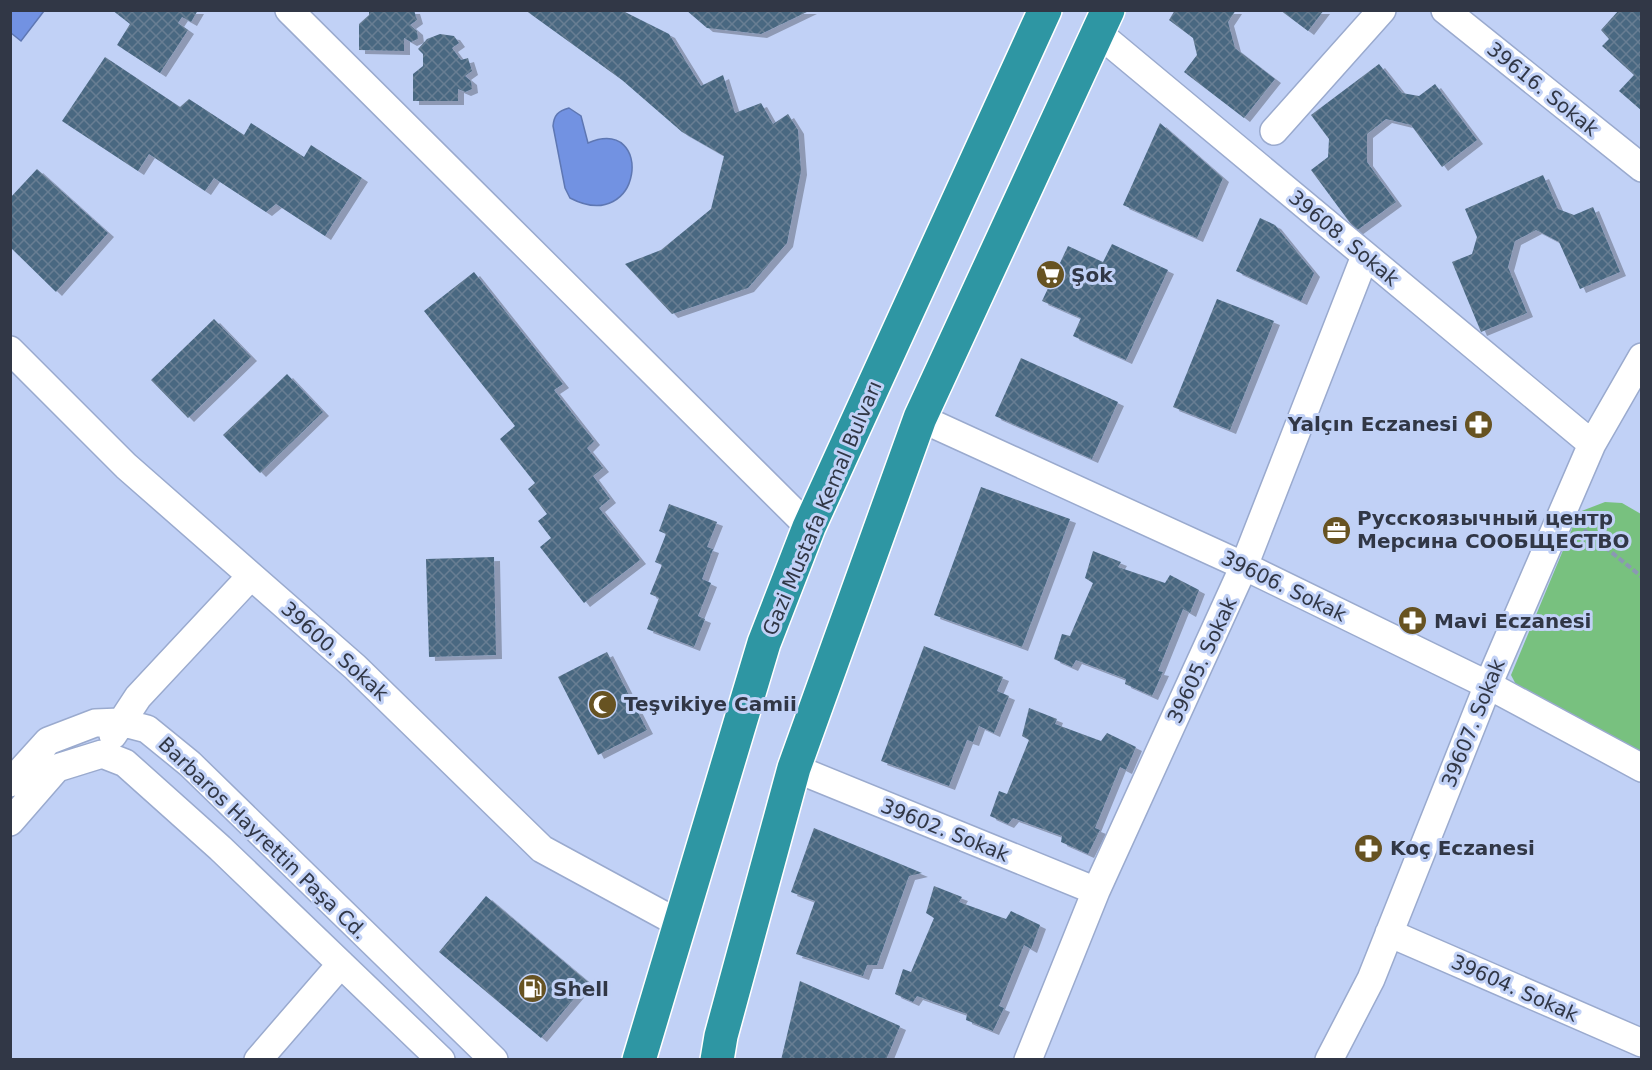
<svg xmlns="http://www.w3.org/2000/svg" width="1652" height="1070" font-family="'DejaVu Sans',sans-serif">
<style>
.green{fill:#78c17f}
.water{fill:#7292e2;stroke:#5e77b3;stroke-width:1.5}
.building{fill:url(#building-cross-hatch);filter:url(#shadow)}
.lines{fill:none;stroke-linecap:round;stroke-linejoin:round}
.minor-casing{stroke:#9aaace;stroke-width:30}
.highway-casing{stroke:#fff;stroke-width:36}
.path{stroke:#8b97b4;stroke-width:4;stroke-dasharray:6 3;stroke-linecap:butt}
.minor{stroke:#fff;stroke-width:27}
.highway{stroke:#2e96a3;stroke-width:33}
.labels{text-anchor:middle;stroke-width:6;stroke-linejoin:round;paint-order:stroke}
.street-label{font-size:20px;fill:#313746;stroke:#c1d1f6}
.poi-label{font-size:20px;font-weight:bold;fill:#313746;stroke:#c1d1f6;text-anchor:start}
</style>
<defs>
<pattern id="building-cross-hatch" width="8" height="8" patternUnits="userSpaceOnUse" patternTransform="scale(1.5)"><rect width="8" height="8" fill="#4a6781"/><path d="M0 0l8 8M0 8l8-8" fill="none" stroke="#687e93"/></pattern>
<filter id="shadow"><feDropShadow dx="6" dy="4" stdDeviation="0" flood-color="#0004"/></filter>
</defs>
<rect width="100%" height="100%" fill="#c1d1f6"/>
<path class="green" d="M1605,502L1622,503L1641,514V759L1522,696L1511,675L1579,512Z"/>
<path class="water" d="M11,10H44V11L21,41L11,33Z
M569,108L581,116L588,143C655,115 643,236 570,198L565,188L553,126C554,115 558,111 569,108Z"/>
<path class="building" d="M112,10H198L191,22L182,17L178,23L188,30L160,73L117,45L130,24Z
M369,10H414L417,20L410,25L417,31L418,39L411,42L404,38V51L359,50V24L369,15Z
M525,10H621L669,34L701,86L723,75L735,113L761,103L773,124L788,114L798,130L801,171L787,243L748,288L672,314L625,264L661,250L711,209L724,156L682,132L622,80Z
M686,10H811L761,34L707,28Z
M1175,10H1236L1228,22L1235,48L1275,79L1244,118L1184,72L1197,55L1193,38L1169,20Z
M1280,10H1324L1308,31Z
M1619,10H1642V111L1619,91L1634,75L1602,46L1609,39L1601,30Z
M440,34L454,36L459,43L452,48L461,60L468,58L472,71L465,76L471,81L472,89L465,92L458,89V101H413V74L423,66V54L418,49L427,39Z
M105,57L180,107L189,99L244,135L251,123L304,157L311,145L362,178L325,236L276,204L266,212L214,178L205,191L149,154L138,171L62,121Z
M1379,64L1402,93L1419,96L1435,84L1477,140L1442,167L1411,125L1386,119L1367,134V162L1396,202L1356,231L1311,170L1328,157L1329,139L1311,115Z
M1160,123L1223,178L1197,238L1123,205Z
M37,169L108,233L56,292L10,247V198Z
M1543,175L1558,209L1574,215L1593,207L1620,272L1580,289L1559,242L1536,230L1515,241L1508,267L1527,313L1481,332L1452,262L1472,254L1477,237L1465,209Z
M1260,218L1275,225L1314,273L1301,301L1236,271Z
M1112,244L1168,270L1126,360L1073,336L1081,318L1042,301L1068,246L1103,262Z
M474,272L563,384L554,390L594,441L587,448L603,468L593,476L610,499L599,508L640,560L584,603L540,547L551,538L538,521L547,514L528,489L535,483L500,439L515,426L424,311Z
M1217,299L1274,321L1230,430L1173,407Z
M214,319L251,357L188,418L151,380Z
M1021,358L1118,402L1092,459L995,416Z
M287,374L323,412L260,473L223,435Z
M981,487L1070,519L1022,647L934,615Z
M669,504L717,522L707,547L713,549L702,579L711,583L698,616L705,619L694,647L647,629L659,598L650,594L662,565L655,562L666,534L659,531Z
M1093,551L1121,562L1118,567L1165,583L1170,575L1199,590L1190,613L1183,609L1158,671L1163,672L1152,696L1125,684L1126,679L1076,660L1072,667L1054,659L1062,634L1070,636L1093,583L1085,578Z
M494,557L496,655L429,657L426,559Z
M924,646L1003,677L997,691L1009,696L994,733L979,726L973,742L967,740L949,786L881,761Z
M607,652L647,730L598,755L558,677Z
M1029,708L1057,719L1055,724L1101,741L1107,733L1136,747L1126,770L1120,767L1095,828L1100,830L1088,854L1061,842L1062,836L1013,818L1008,824L990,816L999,791L1007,794L1029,740L1022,736Z
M814,828L922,873L909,876L877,965H867L863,976L796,954L815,901L791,892Z
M934,886L962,897L959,902L1006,919L1011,911L1040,925L1031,949L1024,945L999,1006L1004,1008L993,1031L966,1020L967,1014L917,996L913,1002L895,994L903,969L911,972L934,918L926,913Z
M486,896L588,982L541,1038L439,952Z
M800,981L900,1026L886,1060H781Z"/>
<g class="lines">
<defs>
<path id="minor" d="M289,10L809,527
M1445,10L1642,168
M1097,32L1592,444
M1274,131L1382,10
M10,350L126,466L355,667L542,849L680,924
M920,418L1244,566L1488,685L1642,768
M113,735L138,697L251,576
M794,768L1096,891
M10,783L48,741L95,723L120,722L147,729L190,764L494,1060
M10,822L57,768L102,754L125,763L220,848L441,1060
M1389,933L1642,1043
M258,1060L341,964
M1028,1060L1096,891L1244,566L1365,256
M1329,1060L1371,979L1488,685L1592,444L1642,357"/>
<path id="highway" d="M639,1060L764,643L809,527L1045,10
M717,1060L721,1036L794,768L920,418L1108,10"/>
</defs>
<use href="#minor" class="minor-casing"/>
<use href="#highway" class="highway-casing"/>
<path class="path" d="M1584,530L1642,577"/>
<use href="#minor" class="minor"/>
<use href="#highway" class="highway"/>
</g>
<defs>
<symbol id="supermarket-disc" viewBox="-11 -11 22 22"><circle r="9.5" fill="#675322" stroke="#c1d1f6"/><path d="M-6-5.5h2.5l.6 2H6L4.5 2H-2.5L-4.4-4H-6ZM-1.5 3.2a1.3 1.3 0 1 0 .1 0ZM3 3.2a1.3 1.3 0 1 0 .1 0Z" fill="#fff"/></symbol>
<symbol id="pharmacy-disc" viewBox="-11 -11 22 22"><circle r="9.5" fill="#675322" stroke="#c1d1f6"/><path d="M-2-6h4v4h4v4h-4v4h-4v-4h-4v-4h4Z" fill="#fff"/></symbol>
<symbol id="office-disc" viewBox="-11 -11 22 22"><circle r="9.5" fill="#675322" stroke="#c1d1f6"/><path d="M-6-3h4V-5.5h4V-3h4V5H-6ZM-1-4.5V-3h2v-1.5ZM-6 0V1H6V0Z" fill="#fff"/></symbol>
<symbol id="mosque-disc" viewBox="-11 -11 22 22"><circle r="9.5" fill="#675322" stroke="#c1d1f6"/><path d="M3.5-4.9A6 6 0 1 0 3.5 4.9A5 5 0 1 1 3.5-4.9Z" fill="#fff"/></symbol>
<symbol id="fuel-disc" viewBox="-11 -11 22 22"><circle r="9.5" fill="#675322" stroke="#c1d1f6"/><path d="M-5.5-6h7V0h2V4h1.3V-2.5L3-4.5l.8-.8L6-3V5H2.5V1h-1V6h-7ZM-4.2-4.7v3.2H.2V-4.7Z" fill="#fff"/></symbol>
</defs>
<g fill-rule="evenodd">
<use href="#supermarket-disc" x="1034" y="258" width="33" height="33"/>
<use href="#pharmacy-disc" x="1462" y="408" width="33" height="33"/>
<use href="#office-disc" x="1320" y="514" width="33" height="33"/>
<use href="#pharmacy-disc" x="1396" y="604" width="33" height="33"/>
<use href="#mosque-disc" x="586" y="688" width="33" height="33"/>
<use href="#pharmacy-disc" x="1352" y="832" width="33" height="33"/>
<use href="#fuel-disc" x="516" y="972" width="33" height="33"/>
</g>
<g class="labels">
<g class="street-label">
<text transform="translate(1543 89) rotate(39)" y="7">39616. Sokak</text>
<text transform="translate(1344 238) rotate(40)" y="7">39608. Sokak</text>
<text transform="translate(822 508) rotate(-67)" y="7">Gazi Mustafa Kemal Bulvarı</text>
<text transform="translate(1284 586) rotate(26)" y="7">39606. Sokak</text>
<text transform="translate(335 651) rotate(42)" y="7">39600. Sokak</text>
<text transform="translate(1202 660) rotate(-65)" y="7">39605. Sokak</text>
<text transform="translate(1473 723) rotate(-68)" y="7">39607. Sokak</text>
<text transform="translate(945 830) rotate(22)" y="7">39602. Sokak</text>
<text transform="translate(263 838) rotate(44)" y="7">Barbaros Hayrettin Paşa Cd.</text>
<text transform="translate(1515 988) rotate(24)" y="7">39604. Sokak</text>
</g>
<g class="poi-label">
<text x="1071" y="282">Şok</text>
<text x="1458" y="431" text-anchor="end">Yalçın Eczanesi</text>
<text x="1357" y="525">Русскоязычный центр<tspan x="1357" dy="23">Мерсина СООБЩЕСТВО</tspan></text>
<text x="1434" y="628">Mavi Eczanesi</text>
<text x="624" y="711">Teşvikiye Camii</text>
<text x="1390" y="855">Koç Eczanesi</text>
<text x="553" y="996">Shell</text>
</g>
</g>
<rect width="1652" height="1070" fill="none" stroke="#313746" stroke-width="24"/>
</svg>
